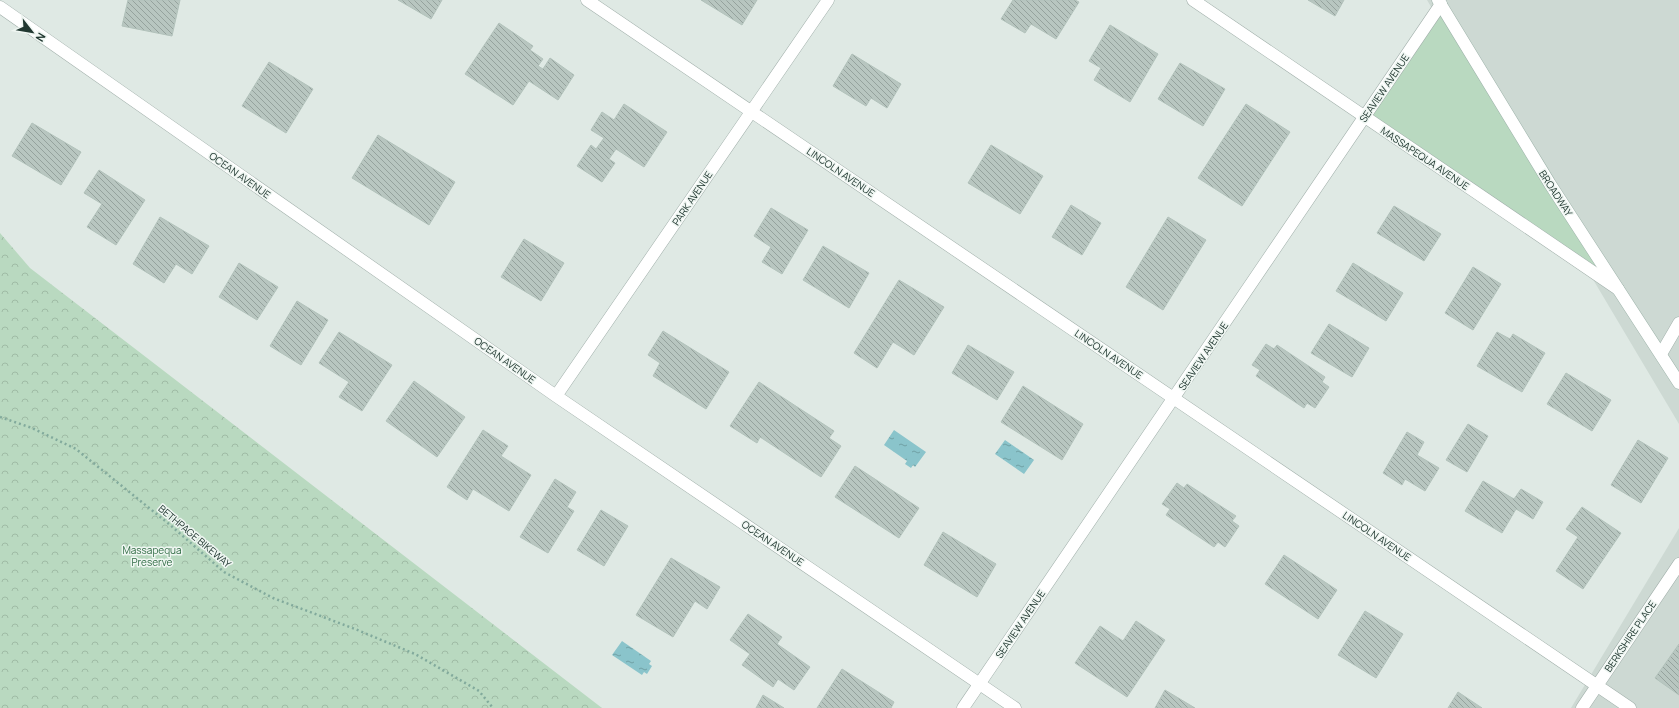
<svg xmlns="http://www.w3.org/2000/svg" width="1679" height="708" font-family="Manrope,sans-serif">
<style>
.built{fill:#cdd9d3}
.grass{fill:#b9d9c0}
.forest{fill:url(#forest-crowns)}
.water{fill:url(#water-ripples)}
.building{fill:url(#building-back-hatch);stroke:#b2c2bb}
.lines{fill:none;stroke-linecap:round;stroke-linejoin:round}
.lane-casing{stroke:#a2b0ab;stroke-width:13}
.street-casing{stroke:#a2b0ab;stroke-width:13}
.secondary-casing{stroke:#9fb4ab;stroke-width:13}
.path{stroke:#82aa9c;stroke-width:2.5;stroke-dasharray:2 3;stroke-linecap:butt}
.lane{stroke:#fff;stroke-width:12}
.street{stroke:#fff;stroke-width:12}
.secondary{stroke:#fff;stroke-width:12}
.labels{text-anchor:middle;stroke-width:3;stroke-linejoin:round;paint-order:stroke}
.street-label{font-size:10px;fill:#213831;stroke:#eff6f2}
.park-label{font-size:10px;fill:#2f6b43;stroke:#eff6f2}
</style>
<defs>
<pattern id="forest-crowns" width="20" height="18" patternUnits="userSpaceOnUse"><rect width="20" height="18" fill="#b9d9c0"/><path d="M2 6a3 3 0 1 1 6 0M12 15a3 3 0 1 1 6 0" fill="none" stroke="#9fbba5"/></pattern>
<pattern id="water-ripples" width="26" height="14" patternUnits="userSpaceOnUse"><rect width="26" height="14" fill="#8ac4cb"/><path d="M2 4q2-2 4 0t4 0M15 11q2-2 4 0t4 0" fill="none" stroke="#70a0a5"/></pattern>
<pattern id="building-back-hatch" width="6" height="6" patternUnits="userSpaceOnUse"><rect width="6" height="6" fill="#b8c6c0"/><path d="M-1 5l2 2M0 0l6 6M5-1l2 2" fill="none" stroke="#95a29d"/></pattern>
</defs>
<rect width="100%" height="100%" fill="#dfe9e4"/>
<path class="built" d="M1427,0H1679V424L1541,192Z
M1679,528V708H1571Z"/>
<path class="grass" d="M1439,13L1604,275L1372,115Z"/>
<path class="forest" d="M0,233L30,268L602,708H0Z"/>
<path class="water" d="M894,430L926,452L915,467L913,465L911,468L905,464L907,461L884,445Z
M1005,440L1034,460L1024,474L995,454Z
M622,641L651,661L649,664L652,666L647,674L644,672L642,675L612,655Z"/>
<path class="building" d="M128,0H180L172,36L122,26Z
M398,0H442L431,19Z
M701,0H757L742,25Z
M1013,0H1075L1079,2L1056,39L1031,24L1025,33L1001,19Z
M1308,0H1344L1335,16Z
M499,23L533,46L530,50L543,59L538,66L543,69L550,58L574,75L558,100L529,81L513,105L465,74Z
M1110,25L1158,54L1130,102L1094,80L1101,68L1089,61Z
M852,54L901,84L887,108L871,98L866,106L833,86Z
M269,62L313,89L286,133L242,106Z
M1180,63L1225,89L1203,126L1158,99Z
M624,104L667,132L644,167L616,149L609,159L615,163L602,182L577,166L591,145L596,149L604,138L591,130L602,112L614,120Z
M1246,104L1290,132L1242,206L1198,178Z
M32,123L81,152L61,185L12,156Z
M378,135L455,182L429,225L352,178Z
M991,145L1043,176L1020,214L968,183Z
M99,170L145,200L116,245L87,227L102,204L84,193Z
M1071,205L1101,223L1082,255L1052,237Z
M1394,206L1441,234L1424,261L1377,233Z
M771,208L808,230L782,274L762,262L771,247L754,236Z
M160,217L209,246L192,274L176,264L164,283L133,264Z
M1168,217L1206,240L1163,310L1126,287Z
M524,239L564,263L541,301L501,277Z
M823,246L869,273L849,308L803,280Z
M239,263L278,287L257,320L219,297Z
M1353,263L1403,293L1386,321L1336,291Z
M1473,267L1501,284L1473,330L1445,313Z
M899,280L944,307L914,355L893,342L877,368L854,353Z
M297,301L328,320L301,365L270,346Z
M1329,324L1369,348L1352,377L1311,353Z
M663,331L729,372L706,409L653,376L660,363L648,355Z
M339,332L392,365L362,411L339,397L349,382L319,363Z
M1497,332L1510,339L1513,334L1545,353L1522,392L1477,366Z
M1266,344L1274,349L1277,345L1325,377L1322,382L1329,387L1315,408L1307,403L1304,408L1256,376L1260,370L1252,365Z
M968,345L1014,372L997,400L952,373Z
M1566,373L1611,400L1592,431L1547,404Z
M414,381L465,417L437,457L386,421Z
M759,382L834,431L829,438L841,446L821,477L760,437L757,443L730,426Z
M1023,386L1083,424L1062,460L1001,422Z
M1468,424L1488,436L1467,472L1446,460Z
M483,430L508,446L501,456L531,475L509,511L473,489L467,500L447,487Z
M1407,432L1424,442L1417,455L1439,468L1425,491L1405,479L1402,485L1383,473Z
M1638,440L1668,458L1641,503L1611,485Z
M855,466L919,508L899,538L835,497Z
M555,479L576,492L567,507L574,511L548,553L520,537Z
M1483,481L1514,499L1521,489L1543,502L1533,519L1516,509L1502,533L1465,511Z
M1177,483L1184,488L1187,484L1236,516L1232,521L1239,526L1225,547L1218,542L1214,547L1166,515L1170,509L1162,504Z
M1582,507L1621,533L1583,589L1556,571L1578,537L1566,529Z
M601,510L628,526L604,566L577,550Z
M943,532L996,564L977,597L924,565Z
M1284,555L1337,590L1318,619L1265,584Z
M671,558L720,587L707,609L695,601L673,637L636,615Z
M1365,611L1403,634L1376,678L1338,655Z
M748,614L782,637L777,644L810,667L794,690L778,679L773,687L742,665L750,654L730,640Z
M1136,621L1165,640L1127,697L1075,663L1100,626L1123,641Z
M1679,644V695L1655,678Z
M842,669L894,702L891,708H817Z
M1165,690L1195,708H1155Z
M1458,692L1482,708H1448Z
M763,695L784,708H756Z"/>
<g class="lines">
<defs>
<path id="lane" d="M1661,354L1679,323"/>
<path id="street" d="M587,0L1630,708
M1193,0L1618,289
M0,7L556,396L1015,708
M556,396L828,0
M963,708L1441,4
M1582,708L1679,564"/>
<path id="secondary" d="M1438,0L1550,184L1679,383"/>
</defs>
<use href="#lane" class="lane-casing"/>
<use href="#street" class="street-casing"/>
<use href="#secondary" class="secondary-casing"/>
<path class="path" d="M0,417L32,428L76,449L169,524L224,572L273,598L355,629L415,654L479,691L493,708"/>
<use href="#lane" class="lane"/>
<use href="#street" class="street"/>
<use href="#secondary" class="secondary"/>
</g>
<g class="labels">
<g class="street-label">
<text transform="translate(1384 88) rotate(-56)" y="4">SEAVIEW AVENUE</text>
<text transform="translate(1425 158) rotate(34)" y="4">MASSAPEQUA AVENUE</text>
<text transform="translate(841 172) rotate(34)" y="4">LINCOLN AVENUE</text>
<text transform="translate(240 175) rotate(35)" y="4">OCEAN AVENUE</text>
<text transform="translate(1556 193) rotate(57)" y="4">BROADWAY</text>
<text transform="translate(692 198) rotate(-56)" y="4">PARK AVENUE</text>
<text transform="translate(1109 354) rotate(34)" y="4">LINCOLN AVENUE</text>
<text transform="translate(1203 356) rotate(-56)" y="4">SEAVIEW AVENUE</text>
<text transform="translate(505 360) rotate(35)" y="4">OCEAN AVENUE</text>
<text transform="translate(195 536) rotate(40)" y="4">BETHPAGE BIKEWAY</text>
<text transform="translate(1377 536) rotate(34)" y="4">LINCOLN AVENUE</text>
<text transform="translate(773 543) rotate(34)" y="4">OCEAN AVENUE</text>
<text transform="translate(1020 624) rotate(-56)" y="4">SEAVIEW AVENUE</text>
<text transform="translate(1630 636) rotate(-56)" y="4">BERKSHIRE PLACE</text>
</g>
<g class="park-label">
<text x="152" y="554">Massapequa<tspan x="152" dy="12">Preserve</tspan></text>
</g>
</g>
<g transform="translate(32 32) rotate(121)" stroke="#eff6f2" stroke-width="3" paint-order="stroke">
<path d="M0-3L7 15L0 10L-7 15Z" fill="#213831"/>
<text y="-6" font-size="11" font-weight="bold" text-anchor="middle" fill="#213831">N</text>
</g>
</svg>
